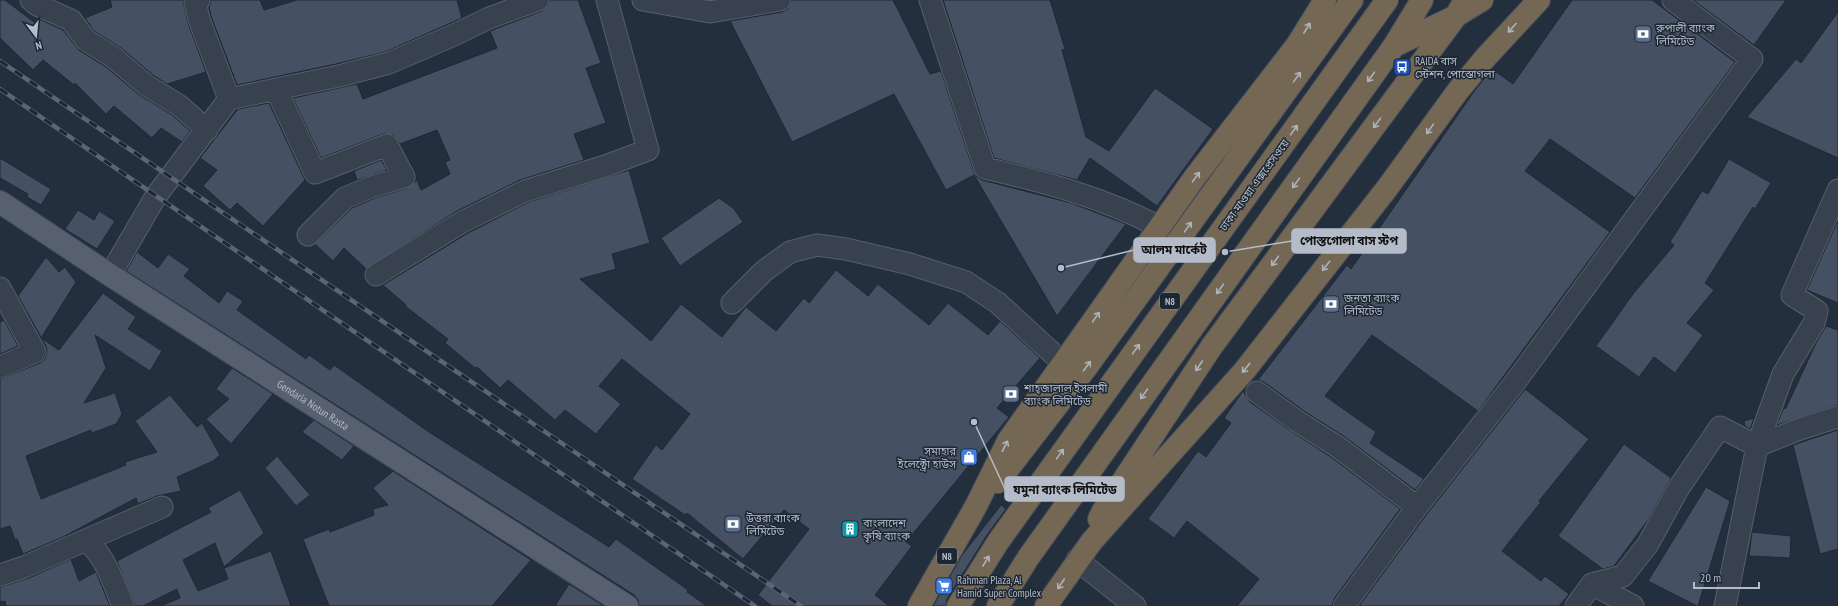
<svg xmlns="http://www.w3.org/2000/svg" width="1838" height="606" font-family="'PT Sans Narrow','Noto Sans Bengali',sans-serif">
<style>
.building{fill:#455162;stroke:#1f2835}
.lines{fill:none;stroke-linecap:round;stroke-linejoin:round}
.minor-casing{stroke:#565f6c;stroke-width:23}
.major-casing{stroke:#414a57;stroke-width:24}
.highway-casing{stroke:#434c59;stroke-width:24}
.minor{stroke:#38414e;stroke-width:21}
.major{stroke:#56606e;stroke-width:22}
.highway{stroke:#746855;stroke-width:22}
.rail-casing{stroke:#5a6575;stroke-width:4.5}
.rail{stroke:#1d2633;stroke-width:3;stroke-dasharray:9;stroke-linecap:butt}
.oneway{stroke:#aeb4bd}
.labels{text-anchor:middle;stroke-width:3;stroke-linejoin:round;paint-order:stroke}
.shield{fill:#1d2633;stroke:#878f9c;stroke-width:1}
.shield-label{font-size:10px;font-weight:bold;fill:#b4bcc9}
.poi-label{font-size:11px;fill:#b4bcc9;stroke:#1d2633;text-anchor:start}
.street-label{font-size:11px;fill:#b4bcc9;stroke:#1d2633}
.leader{fill:none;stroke:#b4bcc9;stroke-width:1.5}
.callout-dot{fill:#b4bcc9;stroke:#1d2633;stroke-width:1.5}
.callout{fill:#b4bcc9;stroke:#b4bcc9;stroke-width:1.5}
.callout-label{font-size:12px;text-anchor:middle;font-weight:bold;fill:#111}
</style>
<rect width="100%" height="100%" fill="#242f3e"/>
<path class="building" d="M0,0H5L34,22L37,18L63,30L79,50L106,67L138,94L172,115L190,131L182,142L161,128L152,138L114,106L106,114L75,83L74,85L43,60L33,70L0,38Z
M110,0H183L188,23L206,72L167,84L153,75L121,48L94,31L85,18L112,7Z
M211,0H260L264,10L297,0H457L462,18L385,52L336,64L237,85L211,16L209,7Z
M550,0H578L601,63L586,68L606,123L574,134L584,160L520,180L457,211L366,269L344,248L333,261L315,244L352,208L375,198L407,188L417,180L421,190L450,174L445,162L450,160L437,130L400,144L393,135L383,134L321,158L293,98L357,84L363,99L497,48L490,31L542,11L547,7Z
M792,0H893L930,74L941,71L974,172L977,177L982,180L1071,203L1126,224L1057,316L974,175L946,190L894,94L792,142L730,21L782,12L788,9Z
M943,0H1050L1065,49L1062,50L1086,137L1109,151L1155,88L1213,129L1157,206L1090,158L1077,180L994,158Z
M1572,0H1652L1735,62L1635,198L1550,139L1525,171L1610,232L1478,411L1372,335L1325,396L1376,432L1370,443L1424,479L1415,490L1345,437L1304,411L1264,382L1258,380L1347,265L1351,269L1475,90L1492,69L1513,84Z
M1693,0H1786L1754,45Z
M1838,12V158L1747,117L1796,59L1801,63Z
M269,103L305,180L263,226L237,203L230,210L203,186L217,170L200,158L238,109Z
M0,158L51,189L41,205L27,197L28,194L0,178Z
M1729,159L1771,183L1755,209L1753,207L1705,283L1714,290L1687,323L1703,335L1675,373L1654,357L1639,377L1596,346L1633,294L1674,245L1670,242L1702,191L1708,194Z
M381,160L387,170L357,180L354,171Z
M629,170L650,243L612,254L616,269L580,279L651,341L681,304L722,337L746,307L776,331L804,298L809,303L836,270L868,296L878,284L929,325L948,303L988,335L1000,321L1040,358L997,408L1009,417L906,542L912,546L875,595L889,606H772L758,595L809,529L784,510L743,559L687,513L685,515L632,479L656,445L662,450L690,414L622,359L599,386L621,404L596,434L565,410L555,420L508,380L500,388L477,367L475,368L445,343L448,339L405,306L406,305L383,285L468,233L529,202Z
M719,198L734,209L743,222L680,266L661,238Z
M78,210L94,220L99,211L115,221L97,249L65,229Z
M1838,220V303L1807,290Z
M137,252L158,268L168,254L190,269L184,276L219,303L227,291L243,301L237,310L306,359L309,355L330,370L334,365L426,430L609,547L616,539L688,590L687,592L707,606H639L638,600L634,595L126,271Z
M46,257L59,272L65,267L76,282L41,338L59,350L103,293L136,317L128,329L162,351L150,371L95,335L106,368L84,403L115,393L122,414L116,424L92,433L91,430L26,456L41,499L126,465L125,462L157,452L135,421L170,395L197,427L202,423L220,455L213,461L177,477L181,491L157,496L138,504L136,498L63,537L23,554L17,539L15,540L10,526L0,529V379L40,363L45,359L47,352L46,346L18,296Z
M4,320L18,346L0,354V322Z
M1826,326L1838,330V405L1777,425L1783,409L1786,408L1816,343Z
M232,368L273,394L231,444L206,419L229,399L216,389Z
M1525,389L1589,439L1539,501L1541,502L1502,551L1541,581L1545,576L1569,594L1559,606H1359L1427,514Z
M1243,391L1250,402L1291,431L1331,457L1400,509L1334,599L1332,606H1237L1259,579L1187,521L1174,538L1148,519L1198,451L1206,457L1231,423L1224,418Z
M1754,418L1750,429L1745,426L1744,421Z
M314,420L354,446L342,460L302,432Z
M1838,430V549L1820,554L1793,445Z
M1624,444L1671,478L1648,520L1614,566L1603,569L1558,536Z
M277,456L310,495L296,506L265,468Z
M393,471L531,560L492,606H329L303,539L329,529L330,532L374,515L373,509L388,505L373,488Z
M1706,487L1730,501L1698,606H1697L1648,581Z
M240,490L264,533L224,567L215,543L183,560L198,591L228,579L224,568L271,551L291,606H163V605L180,598L177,589L143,606H135L117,561L211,512L208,508Z
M1001,505L1006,509L987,535L947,599L946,606H933L962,555Z
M1752,532L1791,536L1790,558L1749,556Z
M71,559L79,581L96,572L110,606H6L5,601L0,602V587L29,578Z
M569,584L604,606H555Z"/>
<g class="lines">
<defs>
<path id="minor" d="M31,0L37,5L71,20L86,40L113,57L146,85L180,106L207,130
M643,0L710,12L780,0
M930,0L985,168C1045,182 1105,198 1159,227
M276,89L315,173L387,145L404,177L371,187L345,198L308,235
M229,99L339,76L389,63L454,35L489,18L538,0
M110,275L156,196L229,99L199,19L195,2L199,0
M376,275L462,222L525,191L605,166L648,150L607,0
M0,288L35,352L0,367
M732,303L764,271L790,252L817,245L846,249L910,264L966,282L998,303L1063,363
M1257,392L1297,421L1338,447L1417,507
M86,540L162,507
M1077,560L1135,606
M0,575L24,567L86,540C106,557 113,582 123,606
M1592,584L1633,606
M1344,606L1417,507L1516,381L1752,59L1673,0
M1576,606L1592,584L1623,576L1648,544L1678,489L1720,427L1757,446L1800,429L1838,417
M1725,606L1757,446L1783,374L1814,323L1817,311L1792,295L1838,190"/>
<g id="major">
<path id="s1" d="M0,202L110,275L627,606"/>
</g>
<path id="highway" d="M1394,46L1456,16L1482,0
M998,482L1086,368L1352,0
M1099,519L1103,511L1212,346L1456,16L1465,0
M919,606L976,506L1008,441L1195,177L1297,45L1325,0
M958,606L998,542L1387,0
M998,606L1028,558L1394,46L1422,0
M1046,606L1092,541L1245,370L1388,187L1457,92L1486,57L1539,0"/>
</defs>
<use href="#minor" class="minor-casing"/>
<use href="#major" class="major-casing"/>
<use href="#highway" class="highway-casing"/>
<use href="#minor" class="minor"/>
<use href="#major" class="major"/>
<use href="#highway" class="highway"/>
<defs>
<path id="rail" d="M0,61L801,606
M0,89L755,606"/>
</defs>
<use href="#rail" class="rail-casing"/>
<use href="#rail" class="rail"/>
</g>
<defs><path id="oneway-shaft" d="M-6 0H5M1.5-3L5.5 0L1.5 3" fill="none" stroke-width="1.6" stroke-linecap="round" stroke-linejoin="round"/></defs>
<g class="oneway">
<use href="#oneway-shaft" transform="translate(1307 28) rotate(-58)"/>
<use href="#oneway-shaft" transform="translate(1512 28) rotate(132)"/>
<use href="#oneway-shaft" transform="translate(1297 77) rotate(-54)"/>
<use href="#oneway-shaft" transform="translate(1371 77) rotate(126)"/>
<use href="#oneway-shaft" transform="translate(1377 123) rotate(126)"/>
<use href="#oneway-shaft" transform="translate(1430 129) rotate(126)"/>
<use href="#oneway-shaft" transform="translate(1294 130) rotate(-54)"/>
<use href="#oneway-shaft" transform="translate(1196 177) rotate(-53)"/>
<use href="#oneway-shaft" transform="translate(1296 183) rotate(126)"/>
<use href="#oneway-shaft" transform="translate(1188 227) rotate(-54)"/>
<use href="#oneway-shaft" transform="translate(1275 261) rotate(126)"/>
<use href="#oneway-shaft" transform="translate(1326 266) rotate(128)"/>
<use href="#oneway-shaft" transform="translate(1220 289) rotate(126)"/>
<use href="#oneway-shaft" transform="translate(1096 317) rotate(-55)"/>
<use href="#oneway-shaft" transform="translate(1136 349) rotate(-54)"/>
<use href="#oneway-shaft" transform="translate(1087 366) rotate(-53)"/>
<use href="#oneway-shaft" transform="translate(1199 366) rotate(124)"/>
<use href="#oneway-shaft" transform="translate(1246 368) rotate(129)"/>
<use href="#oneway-shaft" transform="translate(1144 394) rotate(126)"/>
<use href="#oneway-shaft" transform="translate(1005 446) rotate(-63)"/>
<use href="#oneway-shaft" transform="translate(1060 454) rotate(-54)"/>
<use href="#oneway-shaft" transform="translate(986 561) rotate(-58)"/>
<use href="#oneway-shaft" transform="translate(1061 584) rotate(124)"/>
</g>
<defs>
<symbol id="bank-square" viewBox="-11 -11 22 22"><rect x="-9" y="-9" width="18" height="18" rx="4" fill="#5c6f8a" stroke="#1d2633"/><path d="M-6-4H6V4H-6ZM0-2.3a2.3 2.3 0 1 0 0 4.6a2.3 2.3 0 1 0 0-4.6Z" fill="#fff"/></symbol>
<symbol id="bus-square" viewBox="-11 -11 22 22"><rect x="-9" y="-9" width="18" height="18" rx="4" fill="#1a4fb4" stroke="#1d2633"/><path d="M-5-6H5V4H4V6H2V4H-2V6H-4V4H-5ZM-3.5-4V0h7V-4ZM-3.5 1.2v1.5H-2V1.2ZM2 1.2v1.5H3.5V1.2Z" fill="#fff"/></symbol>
<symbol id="shop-square" viewBox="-11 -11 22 22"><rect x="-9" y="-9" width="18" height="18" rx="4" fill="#3f7fe0" stroke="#1d2633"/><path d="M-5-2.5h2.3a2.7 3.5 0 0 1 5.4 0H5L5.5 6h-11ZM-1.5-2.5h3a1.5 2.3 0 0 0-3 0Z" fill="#fff"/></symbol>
<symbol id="building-square" viewBox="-11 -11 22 22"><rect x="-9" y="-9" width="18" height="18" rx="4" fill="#0f9aa8" stroke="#1d2633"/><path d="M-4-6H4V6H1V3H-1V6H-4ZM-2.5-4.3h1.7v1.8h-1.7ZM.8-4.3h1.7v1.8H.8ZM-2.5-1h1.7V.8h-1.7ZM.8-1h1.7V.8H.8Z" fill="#fff"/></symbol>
<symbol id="supermarket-square" viewBox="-11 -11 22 22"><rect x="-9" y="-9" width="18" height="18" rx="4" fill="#3f7fe0" stroke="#1d2633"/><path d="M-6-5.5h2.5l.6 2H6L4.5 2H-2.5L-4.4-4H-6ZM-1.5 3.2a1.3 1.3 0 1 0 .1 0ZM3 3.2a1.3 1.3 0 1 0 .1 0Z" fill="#fff"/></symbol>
</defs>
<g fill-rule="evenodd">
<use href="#bank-square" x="1633" y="24" width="20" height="20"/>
<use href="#bus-square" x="1392" y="57" width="20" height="20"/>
<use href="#bank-square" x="1321" y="294" width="20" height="20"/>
<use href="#bank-square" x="1001" y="384" width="20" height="20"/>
<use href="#shop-square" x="959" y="447" width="20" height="20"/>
<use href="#bank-square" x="723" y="514" width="20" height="20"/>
<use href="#building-square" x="840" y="519" width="20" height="20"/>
<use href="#supermarket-square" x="934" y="576" width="20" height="20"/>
</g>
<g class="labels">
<g class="shield">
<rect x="1160" y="293" width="20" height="16" rx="3"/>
<rect x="937" y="548" width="20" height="16" rx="3"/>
</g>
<g class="shield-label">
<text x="1170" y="305">N8</text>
<text x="947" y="560">N8</text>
</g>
<g class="poi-label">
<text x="1656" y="32">রুপালী ব্যাংক<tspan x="1656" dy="13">লিমিটেড</tspan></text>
<text x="1415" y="65">RAIDA বাস<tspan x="1415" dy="13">স্টেশন, পোস্তোগলা</tspan></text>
<text x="1344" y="302">জনতা ব্যাংক<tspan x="1344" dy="13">লিমিটেড</tspan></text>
<text x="1024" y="392">শাহ্জালাল ইসলামী<tspan x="1024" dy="13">ব্যাংক লিমিটেড</tspan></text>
<text x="956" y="455" text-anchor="end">সমাহার<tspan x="956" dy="13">ইলেক্ট্রো হাউস</tspan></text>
<text x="746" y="522">উত্তরা ব্যাংক<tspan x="746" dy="13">লিমিটেড</tspan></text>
<text x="863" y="527">বাংলাদেশ<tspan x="863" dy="13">কৃষি ব্যাংক</tspan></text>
<text x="957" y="584">Rahman Plaza, Al<tspan x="957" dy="13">Hamid Super Complex</tspan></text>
</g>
<g class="street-label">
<text transform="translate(1254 185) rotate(-54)" y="4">ঢাকা-মাওয়া এক্সপ্রেসওয়ে</text>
<text dy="4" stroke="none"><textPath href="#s1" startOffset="373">Gendaria Notun Rasta</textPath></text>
</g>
</g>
<path class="leader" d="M1225 252L1292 241M1061 268L1134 250M974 422L1005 489"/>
<g class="callout-dot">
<circle cx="1225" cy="252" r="4"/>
<circle cx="1061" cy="268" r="4"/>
<circle cx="974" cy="422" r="4"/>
</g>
<g class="callout">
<rect x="1292" y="229" width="114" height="24" rx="4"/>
<rect x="1134" y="238" width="81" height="24" rx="4"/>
<rect x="1005" y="477" width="119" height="24" rx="4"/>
</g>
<g class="callout-label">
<text x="1349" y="245">পোস্তগোলা বাস স্টপ</text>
<text x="1174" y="254">আলম মার্কেট</text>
<text x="1065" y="494">যমুনা ব্যাংক লিমিটেড</text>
</g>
<g transform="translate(36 36) rotate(164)" stroke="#1d2633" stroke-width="3" paint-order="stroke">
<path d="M0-3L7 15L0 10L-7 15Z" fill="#b4bcc9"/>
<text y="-6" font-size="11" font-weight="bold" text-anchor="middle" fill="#b4bcc9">N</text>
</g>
<path d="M1694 582v6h65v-6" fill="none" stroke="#b4bcc9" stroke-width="2"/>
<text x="1700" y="582" font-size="12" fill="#b4bcc9" stroke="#1d2633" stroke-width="3" paint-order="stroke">20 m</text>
</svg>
